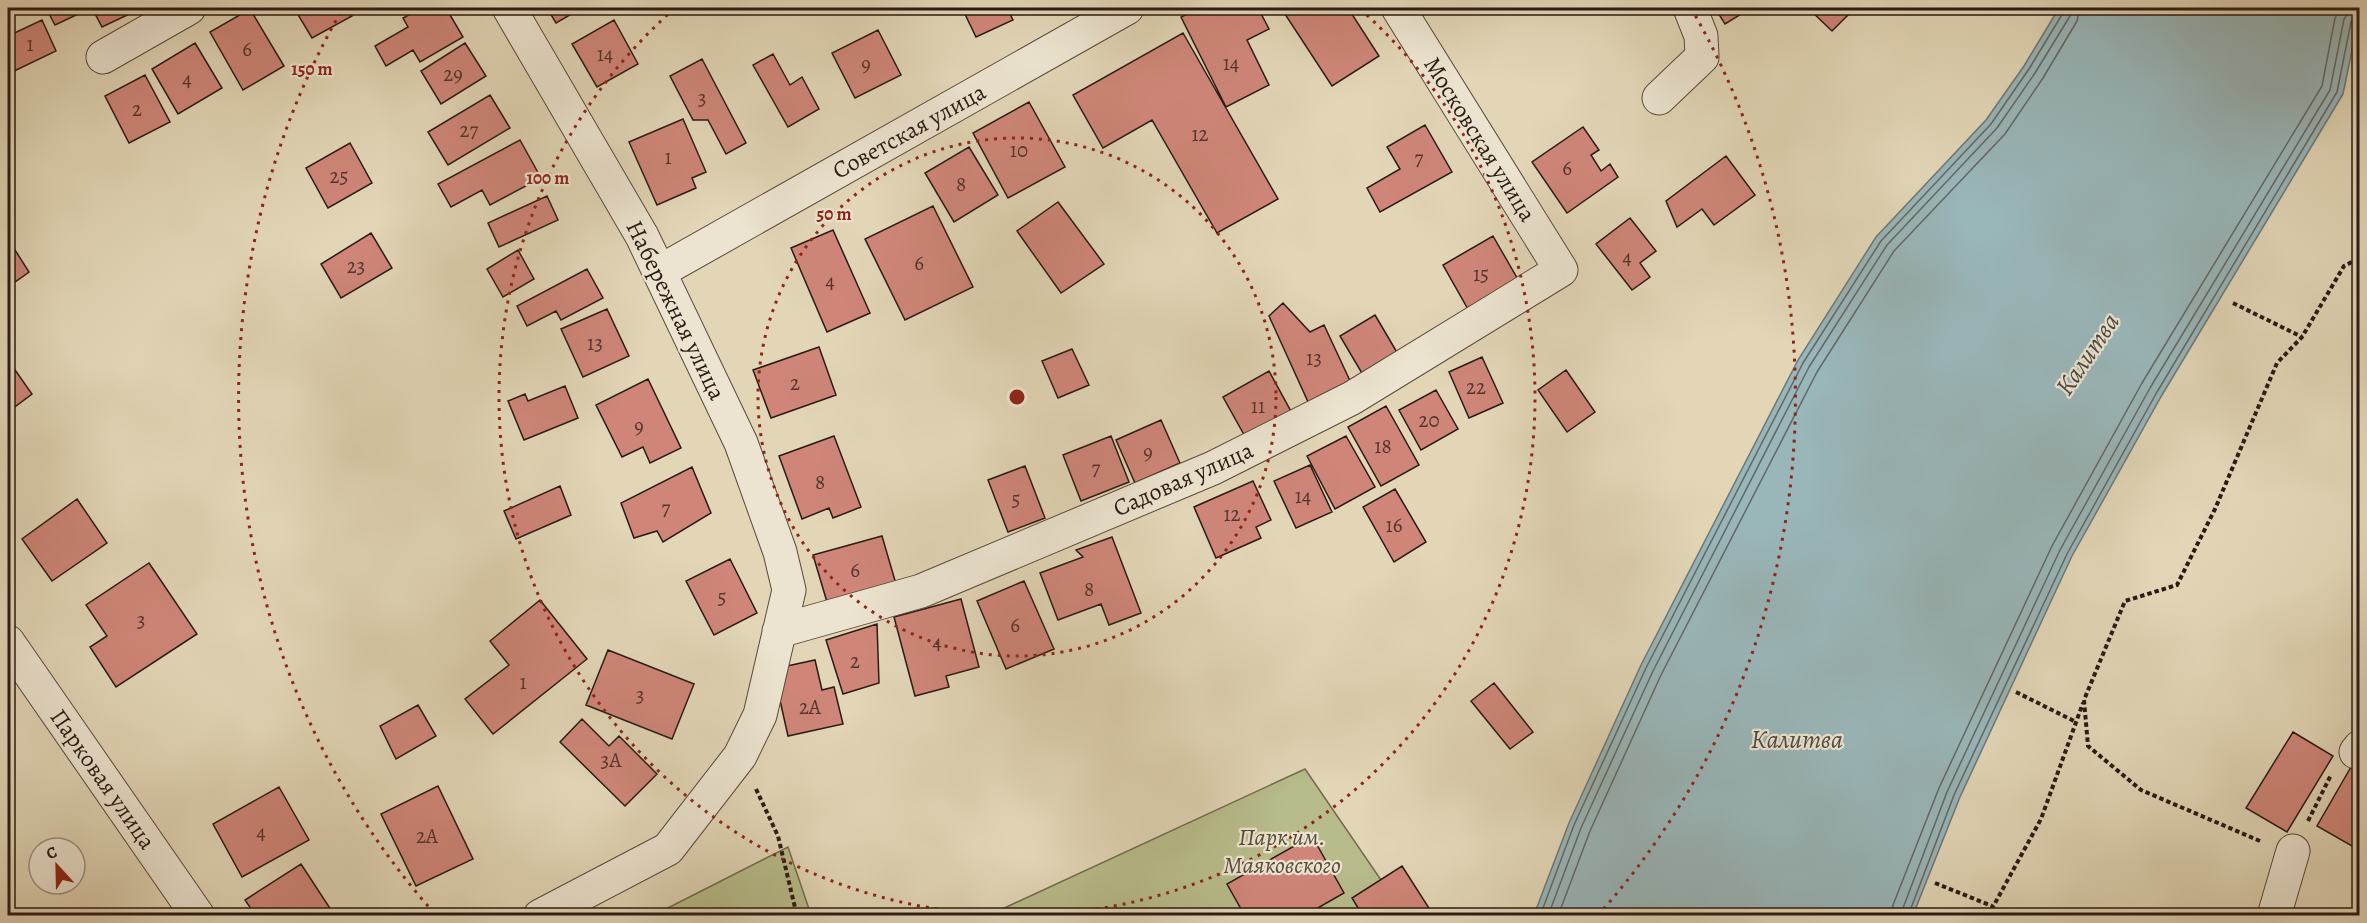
<svg xmlns="http://www.w3.org/2000/svg" width="2367" height="923" font-family="Alegreya,serif">
<style>
.green{fill:#b8bc8b;stroke:#726b4f;stroke-width:1.5}
.water{fill:#99b6b9;stroke:#6d7877;stroke-width:1.5}
.lines{fill:none;stroke-linecap:round;stroke-linejoin:round}
.shore{stroke:#626866;stroke-width:1.5}
.building{fill:#cf8679;stroke:#2b1a13;stroke-width:1.5}
.minor-casing{stroke:#59493c;stroke-width:35}
.path{stroke:#2b1a13;stroke-width:4;stroke-dasharray:4.5 3;stroke-linecap:butt}
.minor{stroke:#ece4d0;stroke-width:33}
.ring{fill:none;stroke:#8f2418;stroke-width:3;stroke-dasharray:3 6}
.labels{text-anchor:middle;stroke-width:4.5;stroke-linejoin:round;paint-order:stroke}
.number-label{font-size:21px;fill:#54352c}
.street-label{font-size:24px;fill:#2b1a13;stroke:#ece4d0}
.park-label{font-size:24px;font-style:italic;fill:#554b37;stroke:#ece4d0}
.water-label{font-size:26px;font-style:italic;fill:#4c4945;stroke:#ece4d0}
.centre{fill:#8f2418;stroke:#ece4d0;stroke-width:3}
.ring-label{font-size:18px;text-anchor:middle;font-weight:bold;fill:#8f2418;stroke:#ece4d0;stroke-width:4.5;stroke-linejoin:round;paint-order:stroke}
</style>
<rect width="100%" height="100%" fill="#e2d6b7"/>
<filter id="stains"><feTurbulence type="fractalNoise" baseFrequency=".00333" numOctaves="4"/><feColorMatrix values="0 0 0 0 .2 0 0 0 0 .09 0 0 0 0 .02 0 0 0 .5 -.17"/></filter>
<radialGradient id="worn" r=".72"><stop offset=".6" stop-color="#630" stop-opacity="0"/><stop offset="1" stop-color="#630" stop-opacity=".3"/></radialGradient>
<path class="green" d="M1305,769L1405,915L987,916Z
M788,847L811,915H654Z"/>
<path class="water" d="M2059,8H2359L2360,12L2343,94L2162,395L2072,556L1960,797L1913,915H1534L1569,823L1641,665L1798,360L1876,237L1986,120L2024,66Z"/>
<g class="lines">
<path class="shore" d="M1540,916L1574,825L1646,668L1803,363L1881,241L1991,124L2029,69L2063,13L2064,8
M1548,916L1581,828L1653,671L1809,367L1887,245L1997,128L2035,73L2070,16L2071,8
M1558,916L1590,831L1661,675L1817,372L1894,251L2005,134L2043,78L2077,21L2080,8
M1891,916L1893,905L1939,788L2052,546L2142,383L2322,86L2335,18L2340,8
M1900,916L1947,792L2060,550L2150,388L2330,90L2344,19L2350,11L2360,9
M1908,916L1954,795L2067,554L2157,392L2337,92L2351,22L2354,17L2360,16"/>
</g>
<path class="building" d="M46,8H91L55,25Z
M92,8H142L102,27Z
M294,8H347L352,16L312,38Z
M421,8H427L431,14L446,8L463,37L420,62L413,50L386,66L375,46L408,27L403,18Z
M547,8H582L556,23Z
M962,8H1007L1013,20L976,37Z
M1200,8H1258L1269,29L1247,40L1269,85L1226,107L1181,17Z
M1281,8H1348L1379,56L1332,86Z
M1715,8H1751L1725,24Z
M1808,8H1847L1851,12L1832,31Z
M250,9L284,66L243,90L210,32Z
M42,20L56,51L8,74V36Z
M614,20L638,64L597,87L572,44Z
M878,30L901,75L855,98L832,53Z
M1183,33L1278,199L1217,233L1152,120L1103,148L1073,95Z
M195,43L222,88L178,114L152,69Z
M465,43L486,76L441,104L421,71Z
M773,54L790,85L802,77L819,109L788,127L753,65Z
M702,59L746,143L726,154L708,120H693L670,76Z
M145,75L170,122L129,143L105,96Z
M490,95L510,128L448,165L428,132Z
M1029,102L1065,167L1008,198L973,133Z
M683,119L706,172L692,178L696,188L657,205L629,142Z
M1425,125L1452,172L1380,212L1367,188L1400,169L1387,147Z
M1583,127L1599,150L1591,155L1601,171L1610,164L1618,177L1567,213L1532,162Z
M520,140L541,178L490,205L482,190L451,207L438,184Z
M350,143L372,183L328,208L306,168Z
M969,147L998,195L954,222L925,173Z
M1726,156L1755,195L1714,225L1702,209L1677,227L1666,201Z
M547,196L558,220L499,247L488,223Z
M1058,202L1104,264L1061,293L1017,231Z
M933,206L973,287L905,320L865,239Z
M1630,218L1656,251L1640,263L1650,277L1632,290L1596,244Z
M833,230L870,313L827,332L791,248Z
M371,233L392,268L341,298L321,264Z
M1493,236L1520,283L1469,311L1443,265Z
M8,239L29,272L8,287Z
M518,250L534,279L503,297L487,269Z
M587,269L603,298L561,320L556,311L527,326L517,306Z
M1283,303L1310,332L1324,325L1352,385L1309,404L1269,316Z
M607,309L629,356L583,377L561,329Z
M1375,315L1398,354L1363,375L1340,336Z
M819,347L836,395L771,418L753,370Z
M1072,349L1089,385L1058,398L1042,361Z
M1482,357L1503,403L1469,418L1449,372Z
M8,360L32,394L8,412Z
M1566,370L1595,412L1567,432L1538,390Z
M1269,371L1293,415L1247,440L1223,397Z
M648,379L681,448L650,463L643,447L622,457L596,405Z
M565,386L578,418L524,440L508,401L525,394L528,401Z
M1436,390L1458,429L1421,450L1399,410Z
M1386,406L1419,465L1381,486L1348,427Z
M1161,420L1180,463L1135,483L1116,440Z
M834,436L861,507L833,518L829,508L802,519L779,456Z
M1111,436L1129,482L1081,501L1063,455Z
M1346,436L1375,487L1335,509L1307,456Z
M1310,465L1332,512L1296,528L1274,481Z
M1025,466L1045,518L1008,532L988,480Z
M692,467L711,513L663,542L657,531L634,538L621,503Z
M1253,481L1271,520L1256,527L1261,538L1216,558L1194,507Z
M560,486L571,515L516,539L504,511Z
M1395,489L1426,542L1394,562L1363,507Z
M77,499L107,543L52,581L22,539Z
M882,536L896,584L827,602L813,555Z
M1112,537L1141,613L1109,625L1101,604L1058,620L1040,573L1083,557L1076,550Z
M730,559L757,613L714,635L686,581Z
M149,563L197,634L116,687L90,647L107,636L86,605Z
M1024,581L1054,649L1006,669L977,601Z
M961,599L979,667L946,676L949,687L915,696L894,617Z
M540,600L587,659L493,734L465,699L509,665L490,641Z
M877,624L879,683L843,694L826,640Z
M608,650L694,684L672,739L586,705Z
M815,660L822,690L834,687L843,724L788,736L773,669Z
M1494,683L1533,732L1510,749L1471,701Z
M418,705L436,736L396,759L380,726Z
M582,719L609,746L619,736L657,774L625,806L560,742Z
M2293,732L2333,756L2287,832L2246,808Z
M2351,767L2360,772V834L2352,846L2317,826Z
M438,786L473,859L416,886L381,814Z
M279,787L309,840L242,877L213,824Z
M1312,836L1344,893L1304,916H1245L1227,884Z
M301,864L335,916H256L245,900Z
M1402,866L1434,916H1363L1352,898Z"/>
<g class="lines">
<defs>
<path id="minor" d="M509,8L642,236L741,443L780,552L789,590L760,715L740,756L668,849L540,916
M103,57L189,8
M1659,98L1702,57L1701,36L1690,8
M659,272L1127,8
M779,631L921,591L1213,468L1352,398L1561,270L1398,8
M8,642L198,916
M2356,752L2360,747
M2274,916L2293,851"/>
</defs>
<use href="#minor" class="minor-casing"/>
<path class="path" d="M2233,303L2302,337
M2016,692L2076,722
M756,789L778,836L797,916
M2308,821L2331,775
M2260,841L2141,790L2088,746L2084,700L2125,601L2177,585L2215,509L2277,363L2302,337L2344,266L2360,258
M1935,883L1992,906L2001,916
M1988,916L2041,819L2083,703"/>
<use href="#minor" class="minor"/>
</g>
<g class="ring">
<circle cx="1017" cy="397" r="259"/>
<path d="M1360 9A518 518 0 1 1 674 9"/>
<path d="M434 913A778 778 0 0 1 343 8M1691 8A778 778 0 0 1 1600 913"/>
</g>
<g class="labels">
<g class="number-label">
<text x="30" y="51">1</text>
<text x="247" y="56">6</text>
<text x="605" y="61">14</text>
<text x="1231" y="70">14</text>
<text x="866" y="71">9</text>
<text x="453" y="81">29</text>
<text x="187" y="86">4</text>
<text x="702" y="105">3</text>
<text x="137" y="116">2</text>
<text x="469" y="137">27</text>
<text x="1200" y="141">12</text>
<text x="1019" y="157">10</text>
<text x="668" y="164">1</text>
<text x="1419" y="165">7</text>
<text x="1567" y="175">6</text>
<text x="339" y="183">25</text>
<text x="961" y="191">8</text>
<text x="1627" y="264">4</text>
<text x="919" y="270">6</text>
<text x="356" y="273">23</text>
<text x="1481" y="281">15</text>
<text x="830" y="288">4</text>
<text x="595" y="350">13</text>
<text x="1314" y="365">13</text>
<text x="795" y="390">2</text>
<text x="1476" y="394">22</text>
<text x="1258" y="413">11</text>
<text x="1429" y="427">20</text>
<text x="639" y="433">9</text>
<text x="1383" y="453">18</text>
<text x="1148" y="459">9</text>
<text x="1096" y="475">7</text>
<text x="820" y="489">8</text>
<text x="1303" y="503">14</text>
<text x="1016" y="506">5</text>
<text x="666" y="515">7</text>
<text x="1232" y="521">12</text>
<text x="1394" y="532">16</text>
<text x="855" y="577">6</text>
<text x="1089" y="596">8</text>
<text x="722" y="604">5</text>
<text x="141" y="627">3</text>
<text x="1015" y="632">6</text>
<text x="937" y="649">4</text>
<text x="855" y="668">2</text>
<text x="523" y="689">1</text>
<text x="640" y="702">3</text>
<text x="810" y="714">2А</text>
<text x="611" y="767">3А</text>
<text x="261" y="839">4</text>
<text x="427" y="843">2А</text>
</g>
<g class="street-label">
<text transform="translate(909 131) rotate(-29)" y="8">Советская улица</text>
<text transform="translate(1480 139) rotate(58)" y="8">Московская улица</text>
<text transform="translate(676 310) rotate(64)" y="8">Набережная улица</text>
<text transform="translate(1183 479) rotate(-24)" y="8">Садовая улица</text>
<text transform="translate(103 779) rotate(55)" y="8">Парковая улица</text>
</g>
<g class="park-label">
<text x="1282" y="845">Парк им.<tspan x="1282" dy="28">Маяковского</tspan></text>
</g>
<g class="water-label">
<text transform="translate(2087 354) rotate(-56)" y="9">Калитва</text>
<text x="1797" y="748">Калитва</text>
</g>
</g>
<circle cx="1017" cy="397" r="9" class="centre"/>
<g class="ring-label">
<text x="312" y="75">150 m</text>
<text x="548" y="184">100 m</text>
<text x="834" y="220">50 m</text>
</g>
<rect width="2367" height="923" fill="none" stroke="#e2d6b7" stroke-width="30"/>
<rect x="9" y="9" width="2349" height="905" fill="none" stroke="#2b1a13" stroke-width="3"/>
<rect x="15" y="15" width="2337" height="893" fill="none" stroke="#2b1a13" stroke-width="1.5"/>
<g transform="translate(57 866) rotate(338)"><circle r="28" fill="#ece4d0" stroke="#9f9384" stroke-width="1.5"/>
<path d="M0-4.5L10 22L0 15L-10 22Z" fill="#8f2418"/>
<text y="-9" font-size="16" font-weight="bold" text-anchor="middle" fill="#2b1a13">С</text>
</g>
<rect width="100%" height="100%" filter="url(#stains)"/>
<rect width="100%" height="100%" fill="url(#worn)"/>
</svg>
